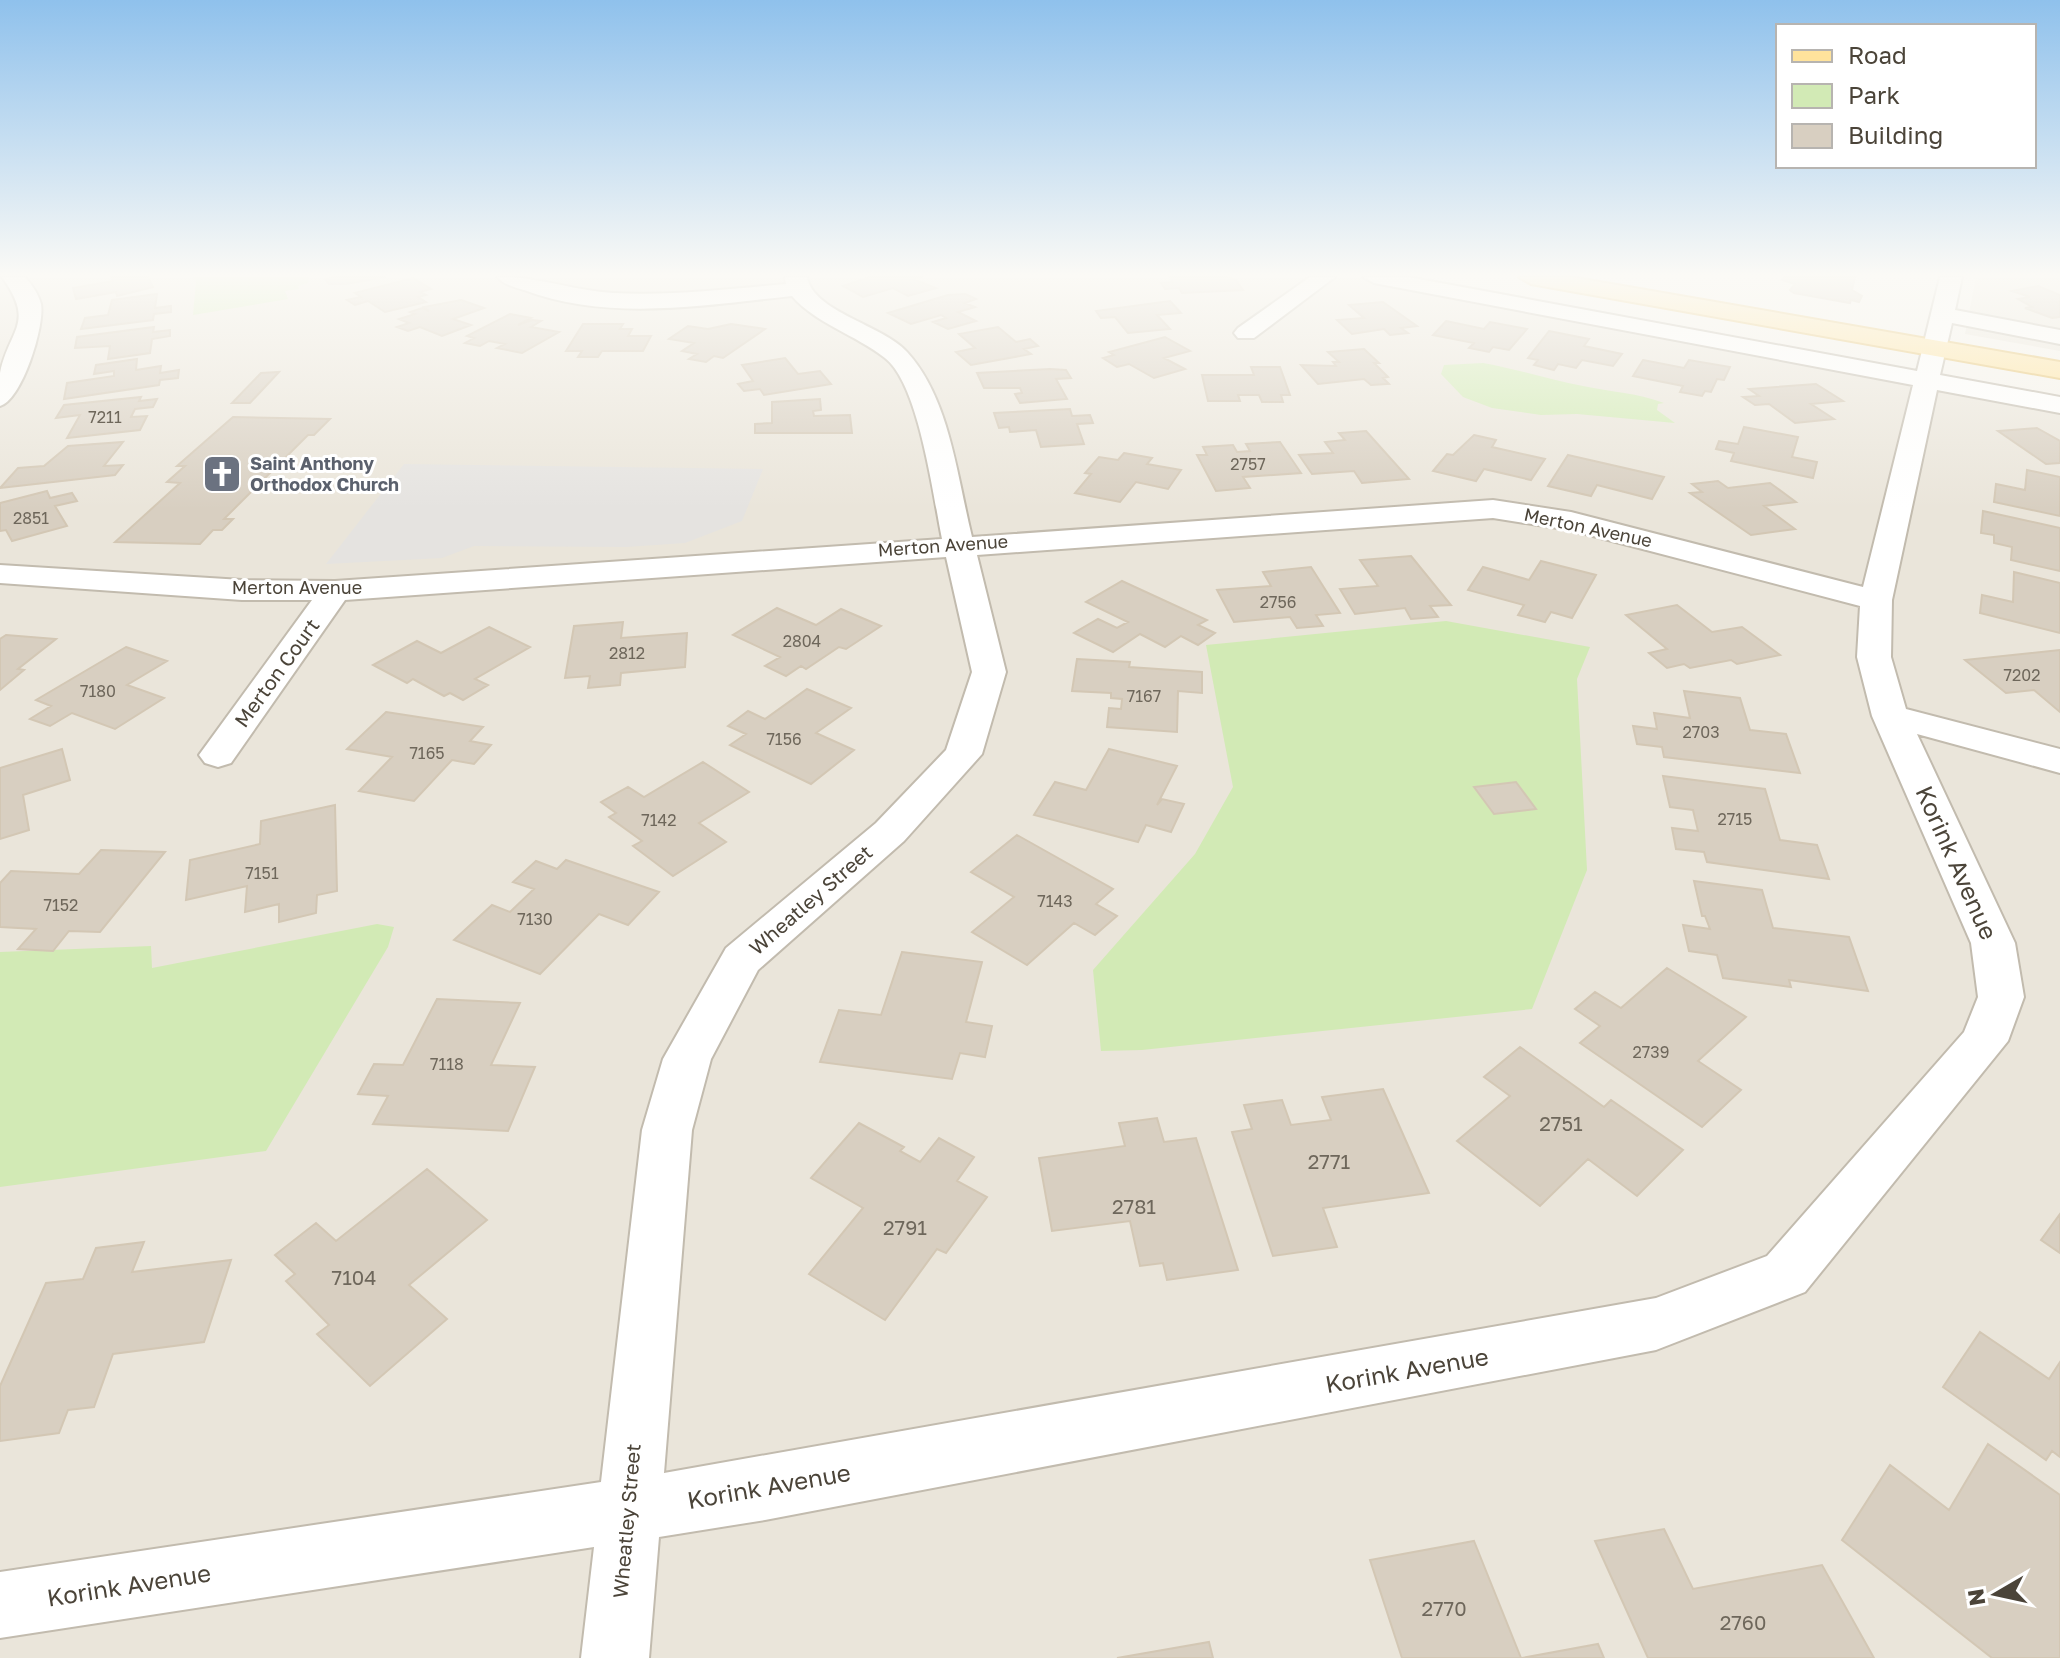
<svg xmlns="http://www.w3.org/2000/svg" width="2060" height="1658" font-family="'Golos Text',sans-serif">
<style>
.residential{fill:#eae5da}
.green{fill:#d2eab5}
.parking{fill:#e5e3e0}
.building{fill:#d8cfc1;stroke:#d3c7b4;stroke-width:2}
.lines{fill:none;stroke-linecap:round;stroke-linejoin:round}
.minor-casing{stroke:#c2bbae;stroke-width:4}
.primary-casing{stroke:#e6c16a;stroke-width:4}
.minor{fill:#fff;fill-rule:evenodd}
.primary{fill:#ffe39c;fill-rule:evenodd}
.labels{text-anchor:middle;stroke-width:6;stroke-linejoin:round;paint-order:stroke}
.number-label{font-size:16px;fill:#6e675b}
.far-worship-label{font-size:18px;font-weight:bold;fill:#5b616d;stroke:#fff;text-anchor:start}
.far-street-label{font-size:18px;fill:#4b4439;stroke:#fff}
.street-label{font-size:20px;fill:#4b4439;stroke:#fff}
.near-number-label{font-size:20px;fill:#6e675b}
.near-street-label{font-size:24px;fill:#4b4439;stroke:#fff}
</style>
<rect width="100%" height="100%" fill="#f6f3ec"/>
<path class="residential" d="M0,277H1421L2060,397V1658H0Z
M1976,277H2060V351L1965,334Z"/>
<path class="green" d="M192,277H309L308,283L298,286L299,289L285,291L288,299L193,315L196,281Z
M1483,363C1517,369 1550,380 1583,386C1611,392 1638,393 1664,403L1658,404L1657,410L1675,423L1577,414L1541,415L1492,408L1463,397L1441,374L1444,365Z
M1446,621L1590,647L1577,679L1587,870L1532,1009L1142,1050L1101,1051L1093,970L1195,854L1233,787L1206,645Z
M377,924L394,927L388,947L266,1151L0,1187V952L151,946L152,968Z"/>
<path class="parking" d="M404,464L763,469L742,521L685,543L626,547L474,546L442,558L326,564Z"/>
<path class="building" d="M112,277H148L153,287L117,296L116,292L76,299L73,288L113,281Z
M338,277H386L346,284H329L325,279Z
M870,277H923L913,279L936,288L908,296L893,288L863,297L843,286Z
M1170,277H1226L1236,280L1243,290L1182,293L1179,288L1165,289L1161,283L1173,282Z
M1784,277H1855L1852,290L1862,296L1859,302L1851,300L1850,303L1794,293L1790,290L1795,284L1782,280Z
M413,278L431,289L420,292L426,295L418,297L426,302L385,312L368,301L355,305L347,300L361,297L355,293Z
M2038,286L2060,295V317L2052,318L2025,308L2032,307L2018,299L2030,297L2012,291Z
M157,294L155,308L171,306V312L154,314L153,320L81,329L85,318L108,315L112,300Z
M965,294L976,299L965,303L975,307L958,312L976,321L948,329L933,322L946,318L941,315L911,324L888,313L948,295Z
M461,300L484,308L453,319L471,325L442,336L420,327L408,331L397,327L409,323L399,319L415,314L410,312L422,308L429,311L424,307Z
M1170,301L1181,313L1157,315L1170,329L1128,333L1115,317L1101,318L1096,311Z
M1383,302L1417,326L1401,328L1408,333L1390,335L1384,329L1352,334L1337,320L1364,318L1349,305Z
M510,314L531,318L518,325L532,320L541,321L531,327L559,332L522,353L497,348L505,344L489,341L480,346L465,343L474,338L467,336Z
M1446,321L1484,329L1490,322L1527,329L1509,350L1493,347L1489,352L1469,348L1474,343L1433,335Z
M583,324H623L620,329H632L628,336H651L643,351H602L598,357H578L582,351H566Z
M731,324L765,329L723,358L714,356L706,362L689,359L697,354L682,351L694,343L669,339L688,326L708,329Z
M154,327L153,332L170,330V336L152,339L150,353L108,359L110,346L75,348L77,337Z
M998,327L1016,342L1030,339L1038,346L1024,349L1031,354L971,365L956,352L975,348L959,334Z
M1549,331L1589,339L1584,346L1622,354L1613,366L1582,360L1576,368L1558,364L1554,370L1534,365L1538,360L1528,358Z
M1165,337L1190,351L1164,358L1185,369L1154,378L1129,364L1117,367L1103,358L1114,355L1109,352Z
M1364,349L1379,363H1374L1388,377L1383,378L1389,384L1371,385L1364,379L1318,384L1301,365L1336,366L1333,362H1339L1328,352Z
M785,358L798,374L820,371L831,384L764,395L760,389L744,391L738,384L753,381L742,365Z
M137,359L136,370L161,366L160,373L179,370L178,378L160,380L159,385L64,399L67,383L114,376V371L94,374L96,365Z
M1643,360L1684,368L1689,360L1730,367L1724,380L1717,379L1711,392L1705,391L1702,396L1680,392L1683,386L1633,376Z
M1251,367H1280L1290,395H1281L1283,402H1262L1259,395H1238L1240,401H1208L1202,375H1254Z
M1050,369L1066,370L1071,378L1056,379L1067,399L1020,403L1015,394L1022,393L1020,388H984L977,373Z
M279,372L250,403H232L261,373Z
M1816,384L1843,401L1811,404L1834,419L1795,423L1769,404L1755,405L1743,397L1759,396L1749,389Z
M141,397L139,401L157,399L153,407L135,409L131,417L147,416L140,430L67,438L80,415L56,418L64,405Z
M820,399L821,410L813,411L814,416L850,415L852,433H755V424L772,423V402Z
M1070,409L1072,416L1090,415L1093,423L1077,424L1084,444L1041,447L1036,430L1010,432L1009,427L999,428L994,413Z
M233,417L330,419L314,435H308L224,519H233L222,530H213L200,544L115,542L180,483L167,482L185,466H177Z
M1744,427L1798,437L1792,457L1817,462L1813,478L1731,461L1734,453L1716,449L1719,441L1738,444Z
M2037,428L2060,441V463L2046,464L1998,431Z
M1366,431L1409,479L1362,483L1354,471L1312,474L1299,455L1333,453L1325,442L1345,440L1339,433Z
M1474,435L1496,440L1492,447L1545,459L1531,480L1484,469L1476,481L1433,471L1447,454L1453,455Z
M123,442L104,466L123,465L115,475L0,488L18,468L44,466L68,446Z
M1280,442L1301,473L1243,477L1250,488L1216,491L1197,455H1207L1203,447L1233,445L1237,452L1250,451L1246,444Z
M1124,453L1152,458L1147,464L1181,470L1168,489L1136,482L1120,502L1075,493L1091,474L1085,473L1099,457L1118,460Z
M1568,455L1664,477L1652,499L1597,485L1591,496L1548,486Z
M2027,470L2060,477V516L1994,502L1996,484L2025,490Z
M1718,481L1728,488L1770,483L1796,502L1764,506L1795,529L1751,535L1690,493L1702,492L1692,484Z
M47,491L50,498L72,493L77,501L55,506L67,526L12,541L6,530L0,531V503Z
M1983,511L2060,528V571L2011,560L2012,547L1994,543V535L1981,533Z
M1411,556L1451,605L1430,606L1438,617L1411,619L1405,608L1355,614L1340,589L1378,586L1360,560Z
M1541,561L1596,575L1572,618L1551,612L1545,622L1518,615L1524,605L1468,590L1483,567L1529,580Z
M1311,567L1340,613L1316,615L1323,626L1297,628L1290,617L1234,622L1217,590L1271,586L1263,572Z
M2014,572L2060,583V633L1980,613L1982,595L2013,602Z
M1122,581L1207,620L1198,625L1215,633L1198,645L1181,636L1165,647L1140,634L1113,652L1074,633L1098,619L1117,628L1128,622L1086,602Z
M1677,605L1712,632L1742,627L1780,655L1737,664L1731,660L1690,668L1684,664L1667,668L1649,653L1667,649L1626,615Z
M777,608L816,625L841,609L881,626L846,649L839,647L806,669L801,666L786,676L765,666L780,657L733,635Z
M623,622L621,638L687,633L685,667L621,673L620,685L588,688L590,676L565,678L574,626Z
M489,627L530,647L475,679L488,685L463,700L450,693L444,696L413,679L407,683L373,665L417,641L441,653Z
M6,635L56,639L18,669L24,670L0,690V639Z
M126,647L167,661L127,685L164,698L115,729L72,713L50,726L30,719L51,706L36,700Z
M2060,650V712L2034,690L2006,693L1965,660Z
M1077,659L1130,662L1129,667L1202,672V693L1178,691L1177,732L1107,727L1109,708L1121,709L1122,699L1111,698V693L1072,691Z
M807,689L851,708L816,733L854,750L811,784L730,745L746,734L728,726L748,711L765,719Z
M1684,691L1740,698L1750,730L1786,734L1800,773L1664,757L1662,747L1637,744L1633,726L1657,729L1654,713L1690,718Z
M386,712L483,727L470,741L491,745L474,764L452,760L414,801L359,791L392,757L347,749Z
M62,749L70,780L23,795L29,830L0,839V768Z
M1109,749L1177,766L1157,805L1162,799L1184,804L1171,832L1146,825L1138,842L1034,815L1055,782L1086,790Z
M703,762L749,792L699,823L726,842L673,876L633,846L642,841L609,817L616,813L601,802L628,787L644,797Z
M1663,776L1765,789L1780,840L1817,845L1829,879L1707,862L1704,852L1676,849L1672,828L1698,831L1693,810L1670,807Z
M1516,782L1536,809L1494,814L1474,787Z
M335,805L337,891L317,895L316,913L279,922V904L245,912L247,886L186,900L190,860L260,844L261,821Z
M1017,835L1113,889L1096,904L1117,916L1095,935L1074,923L1027,965L972,932L1014,897L971,872Z
M101,850L165,852L100,932L69,931L53,951L18,949L36,929L0,927V883L11,871L79,874Z
M566,860L659,892L628,925L599,914L540,974L454,940L492,905L510,912L534,889L513,882L536,861L557,869Z
M1694,881L1762,890L1773,928L1849,937L1868,991L1789,980L1791,987L1723,978L1717,955L1689,951L1683,925L1710,929L1705,916H1702Z
M902,952L982,962L966,1022L992,1026L985,1057L960,1053L952,1079L820,1062L839,1010L881,1015Z
M1667,968L1746,1017L1698,1061L1741,1090L1702,1127L1580,1043L1600,1026L1575,1009L1595,992L1621,1008Z
M437,999L520,1003L491,1065L535,1067L508,1131L373,1124L388,1096L358,1094L374,1064L403,1065Z
M1520,1047L1604,1107L1611,1100L1683,1150L1637,1196L1588,1159L1540,1206L1457,1141L1510,1096L1484,1077Z
M1383,1089L1429,1193L1323,1208L1337,1247L1273,1256L1232,1132L1252,1129L1244,1105L1282,1100L1291,1125L1331,1120L1322,1097Z
M1157,1118L1164,1142L1196,1138L1238,1270L1167,1280L1163,1263L1140,1266L1130,1221L1052,1231L1039,1158L1125,1146L1119,1123Z
M859,1123L904,1147L900,1151L920,1162L939,1138L974,1157L957,1181L987,1197L946,1253L937,1249L885,1320L809,1274L863,1208L811,1178Z
M427,1169L487,1220L409,1285L447,1319L370,1386L317,1334L329,1325L286,1281L295,1274L275,1255L316,1223L336,1241Z
M2060,1214V1253L2041,1240Z
M144,1242L132,1272L231,1260L204,1342L113,1354L94,1407L68,1410L59,1433L0,1441V1386L46,1283L83,1279L96,1248Z
M1980,1332L2049,1379L2060,1362V1457L2052,1451L2046,1460L1943,1387Z
M1988,1444L2060,1495V1658H1992L1842,1540L1890,1465L1949,1510Z
M1664,1529L1693,1589L1822,1565L1874,1658H1648L1595,1541Z
M1474,1541L1521,1658H1402L1370,1560Z
M1209,1642L1213,1658H1117Z
M1598,1644L1604,1658H1522Z"/>
<g class="lines">
<defs>
<path id="minor" d="M2,277H25C32,285 38,293 41,304C45,326 22,400 0,406C0,395 0,383 0,373C9,329 36,324 2,277Z
M497,277C537,276 573,291 613,293C671,296 729,289 786,284L785,277H807C813,312 883,325 907,352C950,399 957,477 972,537L1493,500L1571,512L1863,587L1913,385L1374,283L1363,277H1408L1917,371L1940,277H1962L1955,310L2060,330V344L1952,323L1940,375L2060,397V413L1937,390L1892,600L1891,657L1906,709L2060,749V773L1917,734L2015,943L2024,997L2008,1041L1805,1292L1656,1350L765,1520L659,1537L649,1658H581L594,1547L0,1638V1572L601,1482L642,1130L663,1059L726,948L876,823L946,750L972,672L946,557L345,600L231,763L218,767L205,763L199,755L312,600H242L0,583V565L242,580L335,581L942,539C933,495 919,384 885,358C856,335 815,323 792,296C707,305 607,322 524,290C515,287 504,285 497,277ZM1493,518L1570,530L1860,606L1857,657L1872,716L1971,943L1978,997L1964,1032L1767,1256L1656,1298L664,1473L692,1130L711,1059L758,970L904,841L982,754L1006,672L977,555Z
M1310,277H1335L1254,338H1238L1234,333L1238,328Z"/>
<path id="primary" d="M1519,277H1571L2060,362V378L1531,284Z"/>
</defs>
<use href="#minor" class="minor-casing"/>
<use href="#primary" class="primary-casing"/>
<use href="#minor" class="minor"/>
<use href="#primary" class="primary"/>
</g>
<linearGradient id="sky" x2="0" y2="1"><stop stop-color="#8fc1ec"/><stop offset="0.54" stop-color="#fbfaf6"/><stop offset="1" stop-color="#fbfaf6" stop-opacity="0"/></linearGradient>
<rect width="2060" height="509" fill="url(#sky)"/>
<defs>
<symbol id="church-square" viewBox="-11 -11 22 22"><rect x="-9" y="-9" width="18" height="18" rx="4" fill="#6b7280" stroke="#fff"/><path d="M-1.2-6h2.4v3.5h3.3v2.4h-3.3V6h-2.4V-.1h-3.3v-2.4h3.3Z" fill="#fff"/></symbol>
</defs>
<g fill-rule="evenodd">
<use href="#church-square" x="200" y="452" width="44" height="44"/>
</g>
<g class="labels">
<g class="number-label">
<text x="105" y="423">7211</text>
<text x="1248" y="470">2757</text>
<text x="31" y="524">2851</text>
<text x="1278" y="608">2756</text>
<text x="802" y="647">2804</text>
<text x="627" y="659">2812</text>
<text x="2022" y="681">7202</text>
<text x="98" y="697">7180</text>
<text x="1144" y="702">7167</text>
<text x="1701" y="738">2703</text>
<text x="784" y="745">7156</text>
<text x="427" y="759">7165</text>
<text x="1735" y="825">2715</text>
<text x="659" y="826">7142</text>
<text x="262" y="879">7151</text>
<text x="1055" y="907">7143</text>
<text x="61" y="911">7152</text>
<text x="535" y="925">7130</text>
<text x="1651" y="1058">2739</text>
<text x="447" y="1070">7118</text>
</g>
<g class="far-worship-label">
<text x="250" y="470">Saint Anthony<tspan x="250" dy="21">Orthodox Church</tspan></text>
</g>
<g class="far-street-label">
<text transform="translate(1588 528) rotate(12)" y="6">Merton Avenue</text>
<text transform="translate(943 546) rotate(-4)" y="6">Merton Avenue</text>
<text x="297" y="594">Merton Avenue</text>
</g>
<g class="street-label">
<text transform="translate(277 673) rotate(-54)" y="7">Merton Court</text>
<text transform="translate(811 900) rotate(-41)" y="7">Wheatley Street</text>
<text transform="translate(627 1521) rotate(-85)" y="7">Wheatley Street</text>
</g>
<g class="near-number-label">
<text x="1561" y="1131">2751</text>
<text x="1329" y="1169">2771</text>
<text x="1134" y="1214">2781</text>
<text x="905" y="1235">2791</text>
<text x="354" y="1285">7104</text>
<text x="1444" y="1616">2770</text>
<text x="1743" y="1630">2760</text>
</g>
<g class="near-street-label">
<text transform="translate(1956 863) rotate(66)" y="8">Korink Avenue</text>
<text transform="translate(1407 1371) rotate(-10)" y="8">Korink Avenue</text>
<text transform="translate(769 1487) rotate(-10)" y="8">Korink Avenue</text>
<text transform="translate(129 1586) rotate(-9)" y="8">Korink Avenue</text>
</g>
</g>
<rect x="1776" y="24" width="260" height="144" fill="#ffffff" stroke="#b7b4b0" stroke-width="2"/>
<rect x="1792" y="50" width="40" height="12" fill="#ffe39c" stroke="#b7b4b0" stroke-width="2"/>
<text x="1848" y="64" font-size="24" fill="#4b4439">Road</text>
<rect x="1792" y="84" width="40" height="24" fill="#d2eab5" stroke="#b7b4b0" stroke-width="2"/>
<text x="1848" y="104" font-size="24" fill="#4b4439">Park</text>
<rect x="1792" y="124" width="40" height="24" fill="#d8cfc1" stroke="#b7b4b0" stroke-width="2"/>
<text x="1848" y="144" font-size="24" fill="#4b4439">Building</text>
<g transform="translate(1996 1594) rotate(261)" stroke="#ffffff" stroke-width="6" paint-order="stroke">
<path d="M0-6L14 30L0 20L-14 30Z" fill="#4b4439"/>
<text y="-12" font-size="22" font-weight="bold" text-anchor="middle" fill="#4b4439">N</text>
</g>
</svg>
